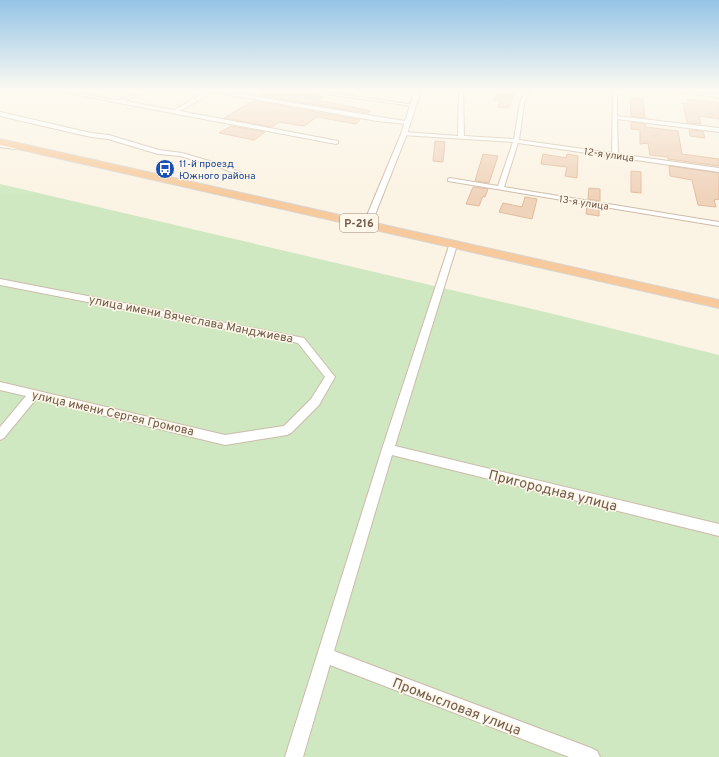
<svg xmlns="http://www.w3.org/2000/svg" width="719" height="757" font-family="Overpass,sans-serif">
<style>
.green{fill:#cfe8c2}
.building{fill:#f0d3bb;stroke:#e2bb9c}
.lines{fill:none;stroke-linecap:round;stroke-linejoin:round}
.service-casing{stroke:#cba;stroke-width:2}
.minor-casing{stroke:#cba;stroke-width:2}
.tertiary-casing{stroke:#cba;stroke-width:2}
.trunk-casing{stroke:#dad4d0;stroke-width:2}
.service{fill:#fff;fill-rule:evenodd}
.minor{fill:#fff;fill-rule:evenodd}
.tertiary{fill:#fff;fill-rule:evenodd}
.trunk{fill:#f6ca9c;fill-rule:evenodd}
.labels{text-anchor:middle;stroke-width:3;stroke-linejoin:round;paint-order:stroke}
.far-street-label{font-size:10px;fill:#725b4a;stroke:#fff7e9}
.far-transit-label{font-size:10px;fill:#164399;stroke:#fff7e9;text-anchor:start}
.shield{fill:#fff7e9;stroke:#9c8a7a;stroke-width:1}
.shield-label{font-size:11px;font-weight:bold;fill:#725b4a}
.street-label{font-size:12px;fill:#725b4a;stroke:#fff7e9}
.near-street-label{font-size:14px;fill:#725b4a;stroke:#fff7e9}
</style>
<rect width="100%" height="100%" fill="#fbf3e3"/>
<path class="green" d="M0,184L545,312L719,355V757H0Z"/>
<path class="building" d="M270,90H281L323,97L318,100L371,111L367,113L261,96Z
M500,90H516L508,108L498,107L500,101L494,100Z
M630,98L643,99L645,118L631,116Z
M687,99L719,103V119L699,116L701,124L687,123L683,103L688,104Z
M253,101L360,120L356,124L317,117L304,126L279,122L272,127L224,118Z
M631,122L645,124L646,127L678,131L682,154L719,159V166L668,159V157L650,155L648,143L640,144V130L631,129Z
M231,126L265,132L254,140L219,133Z
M689,130L703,131L705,138L690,136Z
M435,141L445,142L443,162L433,161Z
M483,154L498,156L489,183L475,181Z
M543,154L566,158L567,154L578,156L577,178L565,176L567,167L541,164Z
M669,166L719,173V199L714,200L716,207L698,205L692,180L670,176Z
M631,171L641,172V193L631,192Z
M473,187L488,189L485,197L483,196L479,206L466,204Z
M589,188L600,189V201L588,199Z
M525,197L537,199L532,219L499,212L503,203L522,207Z
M587,206L599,208V216L586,214Z"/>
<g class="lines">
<defs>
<path id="service" d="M0,145L15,147L16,148L15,149L0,147Z"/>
<path id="minor" d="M56,90C77,90 97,99 118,100C128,100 137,90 147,90L125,101L174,110L210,90H216L411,122L408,124L377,121L213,92L180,111L338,141V143L336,144L119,103Z
M297,90H310L415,105L413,106Z
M459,90H463L464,136L514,139L520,103L526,90H530L524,103L519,140L612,153L613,90H617V116L719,128V132L617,119L618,154L719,168V172L518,143L504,187L719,222V226L448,181V179L450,178L498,186L513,142L402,135V133L404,132L458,136Z
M663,90H678L719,95V97Z
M0,112L91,133L109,135L159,150L182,153L223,165L241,173L236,174L219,167L180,156L158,154L108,139L91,137L0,116Z
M450,243H453L457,245L395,446L719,524V536L392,455L334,651L591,748L597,751L600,757H569L330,665L303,757H285L382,449Z
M0,279L304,338L335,377L319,405L291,433L287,435L225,445L36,399L4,438L0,440V427L26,396L0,390V382L225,435L284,426L311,399L325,377L298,343L0,285Z"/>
<path id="tertiary" d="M415,90H421L407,134L371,225L367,228L364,227L363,225L401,134Z"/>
<path id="trunk" d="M0,139L719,300V308L0,145Z"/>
</defs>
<use href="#service" class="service-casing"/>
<use href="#minor" class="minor-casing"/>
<use href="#tertiary" class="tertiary-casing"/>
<use href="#trunk" class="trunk-casing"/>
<use href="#service" class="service"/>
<use href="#minor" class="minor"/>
<use href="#tertiary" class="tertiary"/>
<use href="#trunk" class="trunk"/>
</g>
<linearGradient id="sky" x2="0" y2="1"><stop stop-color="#95c4e6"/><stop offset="0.46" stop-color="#fdfaf2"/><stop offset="1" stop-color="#fdfaf2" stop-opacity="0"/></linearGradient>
<rect width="719" height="196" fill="url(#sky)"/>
<defs>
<symbol id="bus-disc" viewBox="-11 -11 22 22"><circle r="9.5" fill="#1a4fb4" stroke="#fff7e9"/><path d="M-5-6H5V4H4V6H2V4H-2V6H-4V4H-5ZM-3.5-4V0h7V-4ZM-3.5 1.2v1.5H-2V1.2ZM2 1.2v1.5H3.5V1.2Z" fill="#fff"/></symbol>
</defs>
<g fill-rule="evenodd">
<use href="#bus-disc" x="154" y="158" width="22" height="22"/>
</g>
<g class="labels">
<g class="far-street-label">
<text transform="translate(609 154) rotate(8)" y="4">12-я улица</text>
<text transform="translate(584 202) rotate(9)" y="4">13-я улица</text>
</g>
<g class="far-transit-label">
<text x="179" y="167">11-й проезд<tspan x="179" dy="12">Южного района</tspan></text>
</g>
<rect class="shield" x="340" y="214" width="38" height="18" rx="3"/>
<g class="shield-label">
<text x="359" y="227">Р-216</text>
</g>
<g class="street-label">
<text transform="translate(191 319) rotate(11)" y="4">улица имени Вячеслава Манджиева</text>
<text transform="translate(113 413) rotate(13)" y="4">улица имени Сергея Громова</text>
</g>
<g class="near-street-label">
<text transform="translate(553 490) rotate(14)" y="5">Пригородная улица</text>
<text transform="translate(457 706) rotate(21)" y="5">Промысловая улица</text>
</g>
</g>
</svg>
